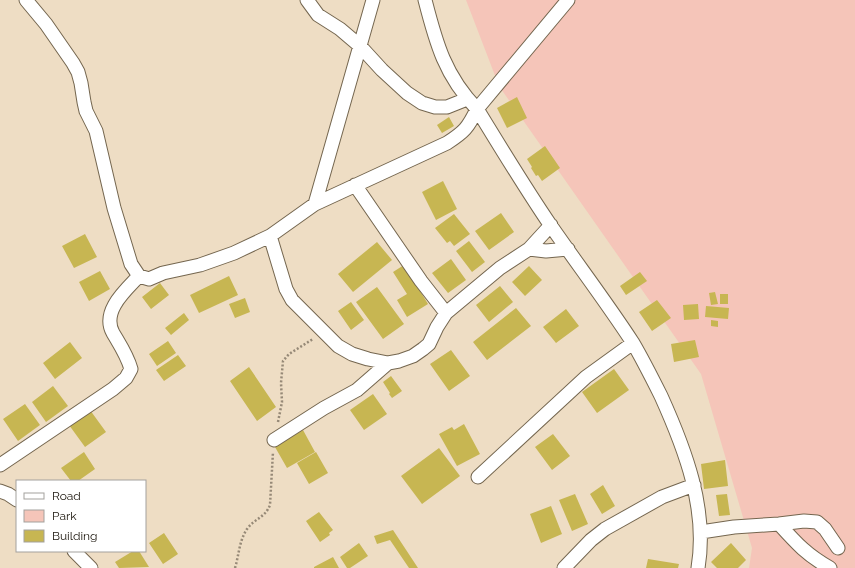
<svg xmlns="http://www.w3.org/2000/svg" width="855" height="568" font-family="Raleway,sans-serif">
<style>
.green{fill:#f5c5b9}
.building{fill:#c7b652}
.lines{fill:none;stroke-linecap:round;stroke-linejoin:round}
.minor-casing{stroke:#74664f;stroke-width:15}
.path{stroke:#968977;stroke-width:2.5;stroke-dasharray:2 2;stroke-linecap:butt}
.minor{stroke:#fff;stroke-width:13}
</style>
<rect width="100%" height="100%" fill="#eeddc4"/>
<path class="green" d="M466,0H855V568H749L752,548L701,374L499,86Z"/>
<path class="building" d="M517,97L527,118L507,128L497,108Z
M449,117L454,126L442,133L437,125Z
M545,146L560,168L542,181L538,175L536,176L531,168L532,167L527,159Z
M443,181L457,209L436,220L422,192Z
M501,213L514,232L489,250L475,231Z
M454,214L470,234L454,246L450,241L447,243L435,228Z
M85,234L97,257L74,268L62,246Z
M469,241L485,262L472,272L456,251Z
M377,242L392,260L353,292L338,274Z
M451,259L466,280L448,293L432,273Z
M404,265L428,304L407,317L397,300L407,294L393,272Z
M529,266L542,280L525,296L512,282Z
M100,271L110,289L89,301L79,282Z
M640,272L647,281L626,295L620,286Z
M229,276L238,295L199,313L190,295Z
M160,283L169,295L151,309L142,297Z
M500,286L513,302L489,322L476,305Z
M377,287L404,324L383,339L356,302Z
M715,292L718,304L711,305L709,293Z
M720,294H728V304H720Z
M245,298L250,312L235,318L229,304Z
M657,300L671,318L652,331L639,312Z
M351,302L364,320L351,330L338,311Z
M698,304L699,319L684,320L683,305Z
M706,306L729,308L728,319L705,317Z
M516,308L531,326L487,360L473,342Z
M566,309L579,326L556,343L543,327Z
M184,313L189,320L171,335L165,328Z
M711,320L718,321V327L711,326Z
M695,340L699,357L674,362L671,344Z
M168,341L176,353L157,366L149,354Z
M70,342L82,358L55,379L43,363Z
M451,350L470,376L449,391L430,364Z
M178,355L186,366L164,381L156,370Z
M249,367L276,407L257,421L230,381Z
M614,369L629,390L597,413L582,392Z
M391,376L402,391L392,398L389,394L390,393L383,382Z
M53,386L68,406L46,422L32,402Z
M373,394L387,414L364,430L350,410Z
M25,404L40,425L18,441L3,419Z
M90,410L106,432L85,447L69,425Z
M464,424L480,454L457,466L439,434L452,427L454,430Z
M303,430L315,452L287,468L275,447Z
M553,434L570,456L552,470L535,447Z
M439,448L460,476L422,504L401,476Z
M84,452L95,469L78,481H71L61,468Z
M316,452L328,473L309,484L297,463Z
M725,460L728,486L704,489L701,464Z
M603,485L615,506L602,514L590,494Z
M575,494L588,524L572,531L559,500Z
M727,494L730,515L719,516L716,495Z
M551,506L562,534L541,543L530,514Z
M319,512L333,530L329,533L330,535L320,542L306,521Z
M393,530L418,568H409L390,540L377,544L374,536Z
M164,533L178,554L163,564L149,543Z
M359,543L368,556L350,568H347L340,557Z
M731,543L746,560L738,568H717L711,562Z
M133,551H139L149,567L119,568L115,562Z
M333,557L339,568H314V567Z
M648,559L679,564L678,568H646Z"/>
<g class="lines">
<defs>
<path id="minor" d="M26,0L46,24L73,63L78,72L81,83L84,102L86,111L96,131L114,208L131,264L139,276L149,279L163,273L200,265L234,253L270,236L315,204L447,143C464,132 468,128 477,109L568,0
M307,0L318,15L340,29L360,46L382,70L407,93L422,103L435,107H447L467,99
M425,0C436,43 445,76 477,109C501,148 525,188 551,226C578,265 607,303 633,343C643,360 652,378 661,396C685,449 708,509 698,568
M315,204L373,0
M270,236L286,289L292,300L338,346L352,354L368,359L388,363L399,361L413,356L423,349L429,344L437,327L446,313L421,281L355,185
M529,249L546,251L568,249
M446,313L500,268L529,249L551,225
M274,440L324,408L357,390L388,363
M0,465L113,389L126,378L131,369C127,355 120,345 113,333C101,311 126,290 139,276
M478,477L586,377L633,343
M0,491L8,494L17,500
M779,524C797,544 807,555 830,568
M701,532L734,527L779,524L804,521L817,522L825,529L838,548
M74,551L91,568
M564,568L591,540L605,529L662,497L694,485"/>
</defs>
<use href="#minor" class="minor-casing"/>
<path class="path" d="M278,422L282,402L281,383L283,361L289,354L313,339
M235,568C239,555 239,541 247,529C255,518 265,518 270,505L273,452"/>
<use href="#minor" class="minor"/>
</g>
<rect x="16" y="480" width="130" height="72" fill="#ffffff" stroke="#a3a19d"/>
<rect x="24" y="493" width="20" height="6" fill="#ffffff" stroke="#a3a19d"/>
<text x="52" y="500" font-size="12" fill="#19130a">Road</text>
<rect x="24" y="510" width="20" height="12" fill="#f5c5b9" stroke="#a3a19d"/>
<text x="52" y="520" font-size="12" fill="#19130a">Park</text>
<rect x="24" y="530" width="20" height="12" fill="#c7b652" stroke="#a3a19d"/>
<text x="52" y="540" font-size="12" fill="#19130a">Building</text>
</svg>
